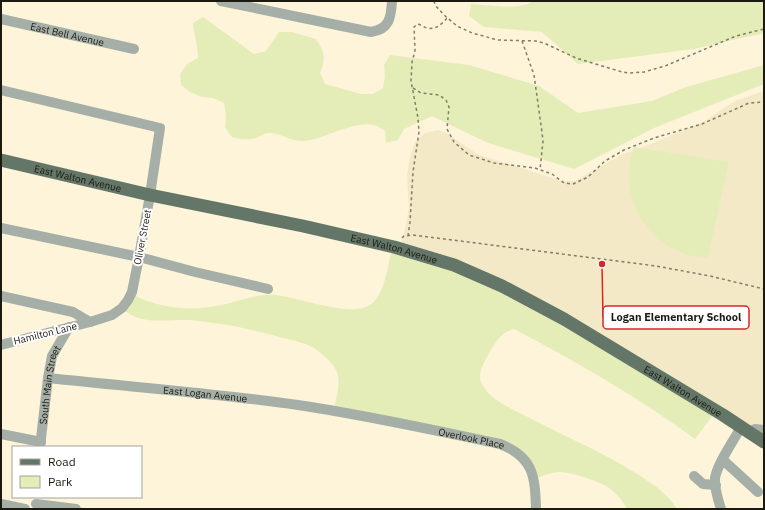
<svg xmlns="http://www.w3.org/2000/svg" width="765" height="510" font-family="'IBM Plex Sans',sans-serif">
<style>
.built{fill:#f4e9c6}
.green{fill:#e4edb7}
.lines{fill:none;stroke-linecap:round;stroke-linejoin:round}
.path{stroke:#827c6b;stroke-width:1.5;stroke-dasharray:3 3;stroke-linecap:butt}
.minor{stroke:#a5afa7;stroke-width:10}
.major{stroke:#637667;stroke-width:13}
.labels{text-anchor:middle;stroke-width:4;stroke-linejoin:round;paint-order:stroke}
.street-label{font-size:10px;fill:#1c1910;stroke:#fff}
.leader{fill:none;stroke:#d62828;stroke-width:1.5}
.callout-dot{fill:#d62828;stroke:#fff;stroke-width:1.5}
.callout{fill:#fff;stroke:#d62828;stroke-width:1.5}
.callout-label{font-size:11px;text-anchor:middle;font-weight:bold;fill:#1c1910}
</style>
<rect width="100%" height="100%" fill="#fdf4d9"/>
<path class="built" d="M764,91V430L755,429L400,254L409,208L407,175L410,157L415,142L425,133L438,130L446,133L477,154L562,181H575L621,155L651,144L703,122L735,101Z"/>
<path class="green" d="M534,1H764V33L693,49L578,64L542,32L484,27L469,16L471,4C491,5 516,11 534,1Z
M203,17L254,54L266,51L279,32H292L316,39C325,53 326,58 320,73L325,84L361,94H373L383,88L385,77L384,65L390,55L469,65L539,86L578,113L652,101L686,87L764,65V84L654,128L574,169L488,143L432,116L404,129L398,140L386,143L385,131C382,129 378,126 374,125C353,120 324,140 303,141C291,142 280,132 267,133C264,133 260,137 256,138C250,140 239,140 232,137C230,135 227,130 225,127L226,115L224,103L213,98L202,97L190,92L181,85L180,74L187,64L198,58C198,46 194,35 193,23Z
M634,147L729,162L708,258C695,257 683,255 672,248C637,228 619,185 634,147Z
M391,252L475,277L716,411L695,439C638,397 577,362 514,329C501,332 496,342 489,353C485,361 477,373 481,382C488,399 510,408 526,416C564,436 603,452 639,475C655,486 666,492 677,509H627C622,500 615,491 606,486C595,480 571,472 558,472C550,473 542,476 534,479L519,453L333,411C336,399 341,385 337,372C334,364 322,353 314,348C305,343 293,340 283,338C252,329 221,323 190,320C167,319 141,326 123,309L133,295C164,310 197,312 230,303C245,299 259,294 275,295C299,297 350,318 370,305C384,296 388,267 391,252Z"/>
<g class="lines">
<path class="path" d="M434,1L435,5L444,15L457,26L472,33L498,40L536,41L544,43L576,58L622,72L630,73L644,72L665,66L736,36L764,29
M522,41L534,75L541,125L543,141L540,170
M413,88L421,93L439,95L446,100L449,107L447,129L454,142L469,155L494,163L535,168L552,174L564,183L573,184L588,177L605,161L624,150L654,138L702,124L749,103L764,102
M408,236L410,222L413,172L419,132L418,118L411,81L412,62L415,51L414,27L418,24C421,25 424,27 427,28C436,30 442,24 447,18
M402,238L404,236L413,235L656,266L710,276L764,289"/>
<g class="minor">
<path d="M221,1L371,32C390,29 391,17 392,1"/>
<path id="s1" d="M1,19L134,49"/>
<path d="M1,90L160,128L150,195L139,257L132,292L128,300L122,308L112,315L90,322L1,345"/>
<path d="M1,228L139,257L195,272L268,289"/>
<path d="M1,296L73,312L90,322"/>
<path id="s2" d="M48,378C131,387 215,393 298,405C366,415 433,430 500,444C534,457 535,477 536,509"/>
<path d="M750,433L755,429L764,430"/>
<path d="M1,434L41,442"/>
<path id="s3" d="M40,447L48,378L52,356L62,339L69,327"/>
<path d="M723,460L758,492"/>
<path d="M694,476L703,484L716,485"/>
<path d="M1,504L25,509"/>
<path d="M36,504L76,509"/>
<path d="M721,509C718,499 714,488 715,478C717,464 734,440 741,427"/>
</g>
<path class="major" id="s4" d="M1,160L150,195L303,226L394,247L454,265L502,286L564,319L723,415L764,442"/>
</g>
<g class="labels">
<g class="street-label">
<text dy="4" stroke="none"><textPath href="#s1" startOffset="68">East Bell Avenue</textPath></text>
<text dy="4" stroke="none"><textPath href="#s4" startOffset="79">East Walton Avenue</textPath></text>
<text transform="translate(142 237) rotate(-79)" y="4">Oliver Street</text>
<text dy="4" stroke="none"><textPath href="#s4" startOffset="403">East Walton Avenue</textPath></text>
<text transform="translate(45 333) rotate(-14)" y="4">Hamilton Lane</text>
<text dy="4" stroke="none"><textPath href="#s3" startOffset="63">South Main Street</textPath></text>
<text dy="4" stroke="none"><textPath href="#s4" startOffset="727">East Walton Avenue</textPath></text>
<text dy="4" stroke="none"><textPath href="#s2" startOffset="158">East Logan Avenue</textPath></text>
<text dy="4" stroke="none"><textPath href="#s2" startOffset="428">Overlook Place</textPath></text>
</g>
</g>
<path class="leader" d="M602 264L603 317"/>
<circle class="callout-dot" cx="602" cy="264" r="4"/>
<rect class="callout" x="603" y="306" width="146" height="23" rx="4"/>
<g class="callout-label">
<text x="676" y="321">Logan Elementary School</text>
</g>
<rect width="765" height="510" fill="none" stroke="#1c1910" stroke-width="4"/>
<rect x="12" y="446" width="130" height="52" fill="#ffffff" stroke="#a4a39f"/>
<rect x="20" y="459" width="20" height="6" fill="#637667" stroke="#a4a39f"/>
<text x="48" y="466" font-size="12" fill="#1c1910">Road</text>
<rect x="20" y="476" width="20" height="12" fill="#e4edb7" stroke="#a4a39f"/>
<text x="48" y="486" font-size="12" fill="#1c1910">Park</text>
</svg>
